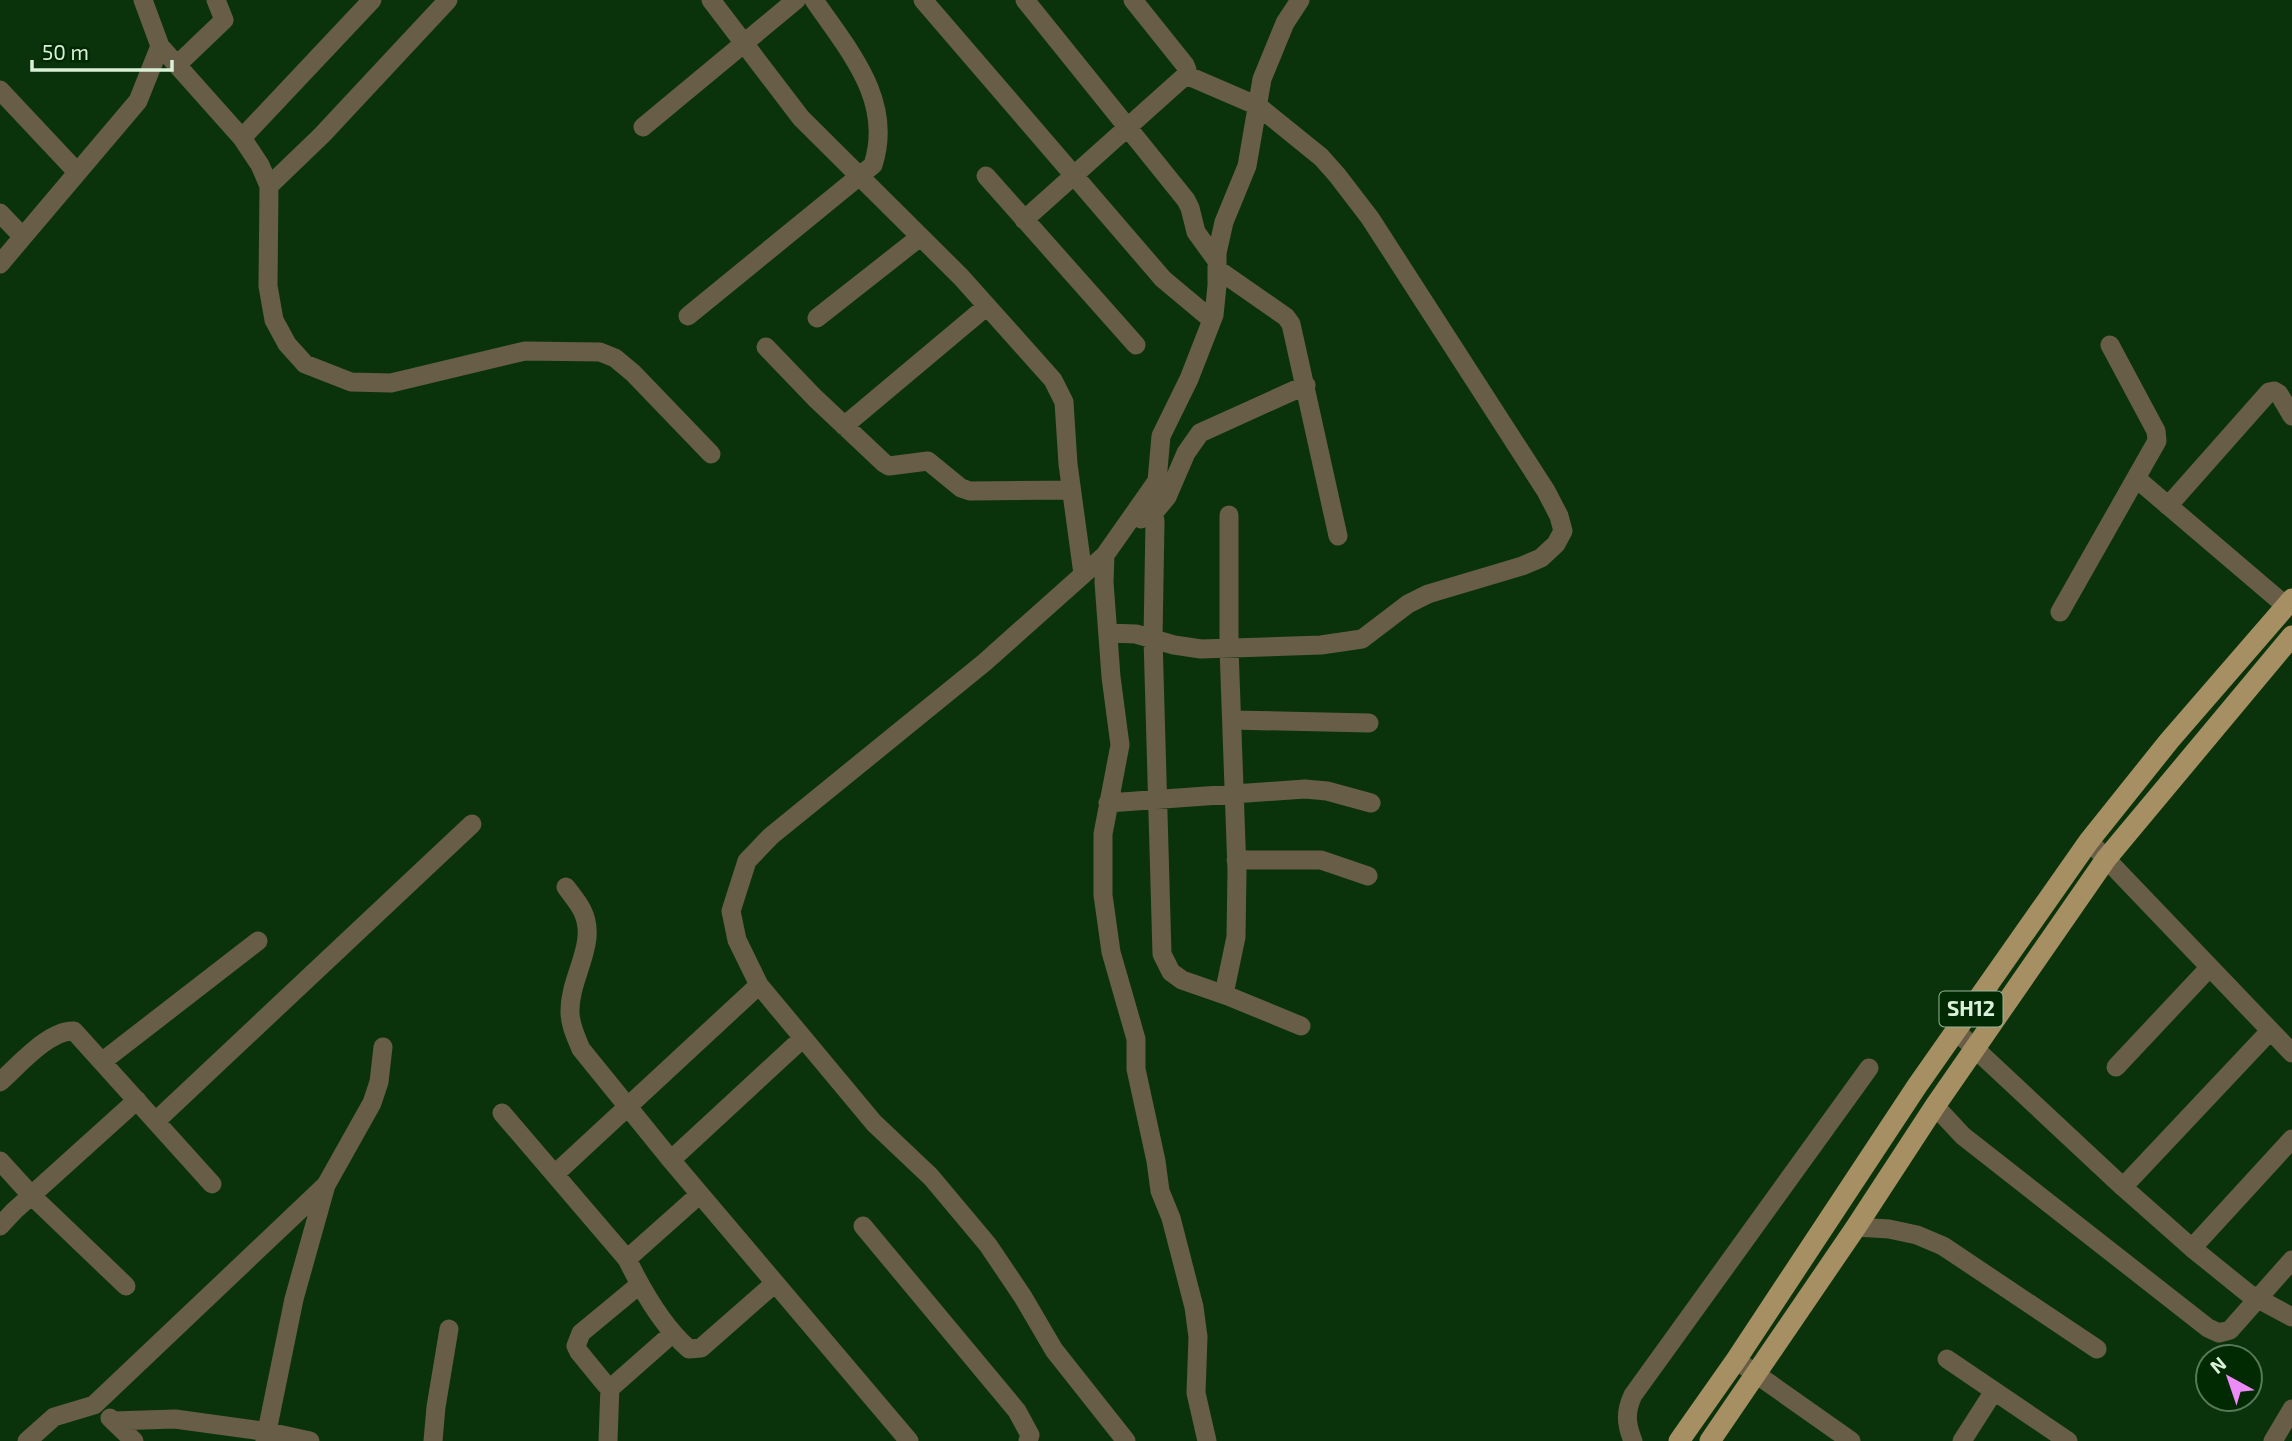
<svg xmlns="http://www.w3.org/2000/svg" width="2292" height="1441" font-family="'Exo 2',sans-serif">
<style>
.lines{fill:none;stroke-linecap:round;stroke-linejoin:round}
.minor{stroke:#685d47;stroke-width:19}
.major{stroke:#a68f62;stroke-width:21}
.labels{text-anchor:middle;stroke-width:7;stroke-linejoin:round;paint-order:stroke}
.shield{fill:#012902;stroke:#99b498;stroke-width:2}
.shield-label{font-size:21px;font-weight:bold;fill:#daf0d8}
</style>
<rect width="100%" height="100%" fill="#0b330b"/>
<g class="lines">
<path class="minor" d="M143,0L160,46L242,138L260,165L269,186L268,286L274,320L287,344L305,364L351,382L391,383L525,351L600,352L615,358L633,373L711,454
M711,0L801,118L961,277L1053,380L1064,402L1068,464L1083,574
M923,0L1163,279L1212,320
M1025,0L1186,200L1190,208L1196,232L1217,261
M177,65L224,20L216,0
M0,90L77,172
M643,127L796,0
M242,138L372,0
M986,176L1136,345
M269,186L322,135L448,0
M0,213L23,237
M1024,220L1186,75L1187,70L1185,65L1133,0
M0,264L138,101L160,46
M1217,269L1286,317L1291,324L1338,536
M688,316L873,165C894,100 848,50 814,0
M817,318L920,237
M766,347L815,398L884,463L889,466L928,461L961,488L970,491L1071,490
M844,426L987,306
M2137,479L2286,606
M2168,506L2269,392L2274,391L2279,394L2292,416
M1153,512L1155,521L1153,638L1162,954L1171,972L1182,980L1228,996L1301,1026
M1141,519L1157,509L1167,497L1186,453L1200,433L1306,385
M1105,555L985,662L771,836L747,861L731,911L737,940L759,985L874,1123L931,1177L988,1245L1023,1297L1054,1350L1126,1441
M2060,612L2157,441L2156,431L2110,345
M1109,633L1136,634L1174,645L1201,649L1321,645L1362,639L1408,604L1428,594L1522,566L1541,558L1556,544L1563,531L1559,516L1546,491L1370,218L1337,175L1321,157L1258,106L1186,75
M1232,720L1369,723
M1108,803L1305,789L1327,791L1371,803
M2089,841L2292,1053
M1236,860H1321L1368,876
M566,887C571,894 578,902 582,910C599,943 569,977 570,1012C570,1025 576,1037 581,1049L671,1160L909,1441
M1224,994L1236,937L1237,871L1229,648V515
M1956,1031L2123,1187L2192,1248L2249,1294L2292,1317
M103,1061L258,941
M2116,1067L2209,968
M0,1082C18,1066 50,1029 74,1031L212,1184
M1935,1106L1963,1136L2208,1328L2219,1333L2230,1330L2292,1260
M502,1113L627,1259C642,1290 662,1326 689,1349L701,1348L775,1283
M156,1121L472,824
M671,1160L803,1038
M0,1161L31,1195L126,1286
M555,1174L759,985
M2123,1187L2270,1031
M0,1226L14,1211L137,1100
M863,1226L1017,1411L1030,1435L1028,1441
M1856,1227L1889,1229L1917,1235L1943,1246L2097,1349
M2192,1248L2292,1139
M627,1259L700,1194
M639,1285L581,1333L576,1346L579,1352L606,1385L613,1386L673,1333
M1947,1359L2068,1441
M1736,1360L1851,1441
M110,1418L134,1441
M113,1421L175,1419L269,1432L310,1441
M27,1441L54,1417L94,1405L326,1185
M265,1441L294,1299L326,1185L372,1103L379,1082L383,1047
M433,1441L436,1407L449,1329
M608,1441L610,1386
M1207,1441L1196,1393L1198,1337L1194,1307L1171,1218L1160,1191L1156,1161L1136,1069V1039L1111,952L1103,895V834L1120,745L1111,677L1104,582L1105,555L1157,481L1161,436L1189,379L1214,315L1217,286V253L1224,222L1247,166L1262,79L1285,23L1300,0
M1633,1441C1626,1424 1625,1412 1633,1395L1869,1068
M1962,1441L1994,1391
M2273,1441L2292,1409"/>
<path class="major" d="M1679,1441L1736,1360L1917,1086L2089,841L2169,741L2292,599
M1710,1441L1856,1227L1935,1106L2106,859L2292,636"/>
</g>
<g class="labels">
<rect class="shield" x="1939.5" y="991.5" width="63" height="35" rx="5"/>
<g class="shield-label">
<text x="1971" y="1016">SH12</text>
</g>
</g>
<g transform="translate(2229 1378) rotate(320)"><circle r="33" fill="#012902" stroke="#587958" stroke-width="2"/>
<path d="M0-5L12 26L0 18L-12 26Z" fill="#ed8cf9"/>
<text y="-10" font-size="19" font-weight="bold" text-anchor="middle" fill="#daf0d8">N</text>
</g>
<path d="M32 60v10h140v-10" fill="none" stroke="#daf0d8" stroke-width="3.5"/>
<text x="42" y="60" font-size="21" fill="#daf0d8" stroke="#012902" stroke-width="5" paint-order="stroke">50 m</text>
</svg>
